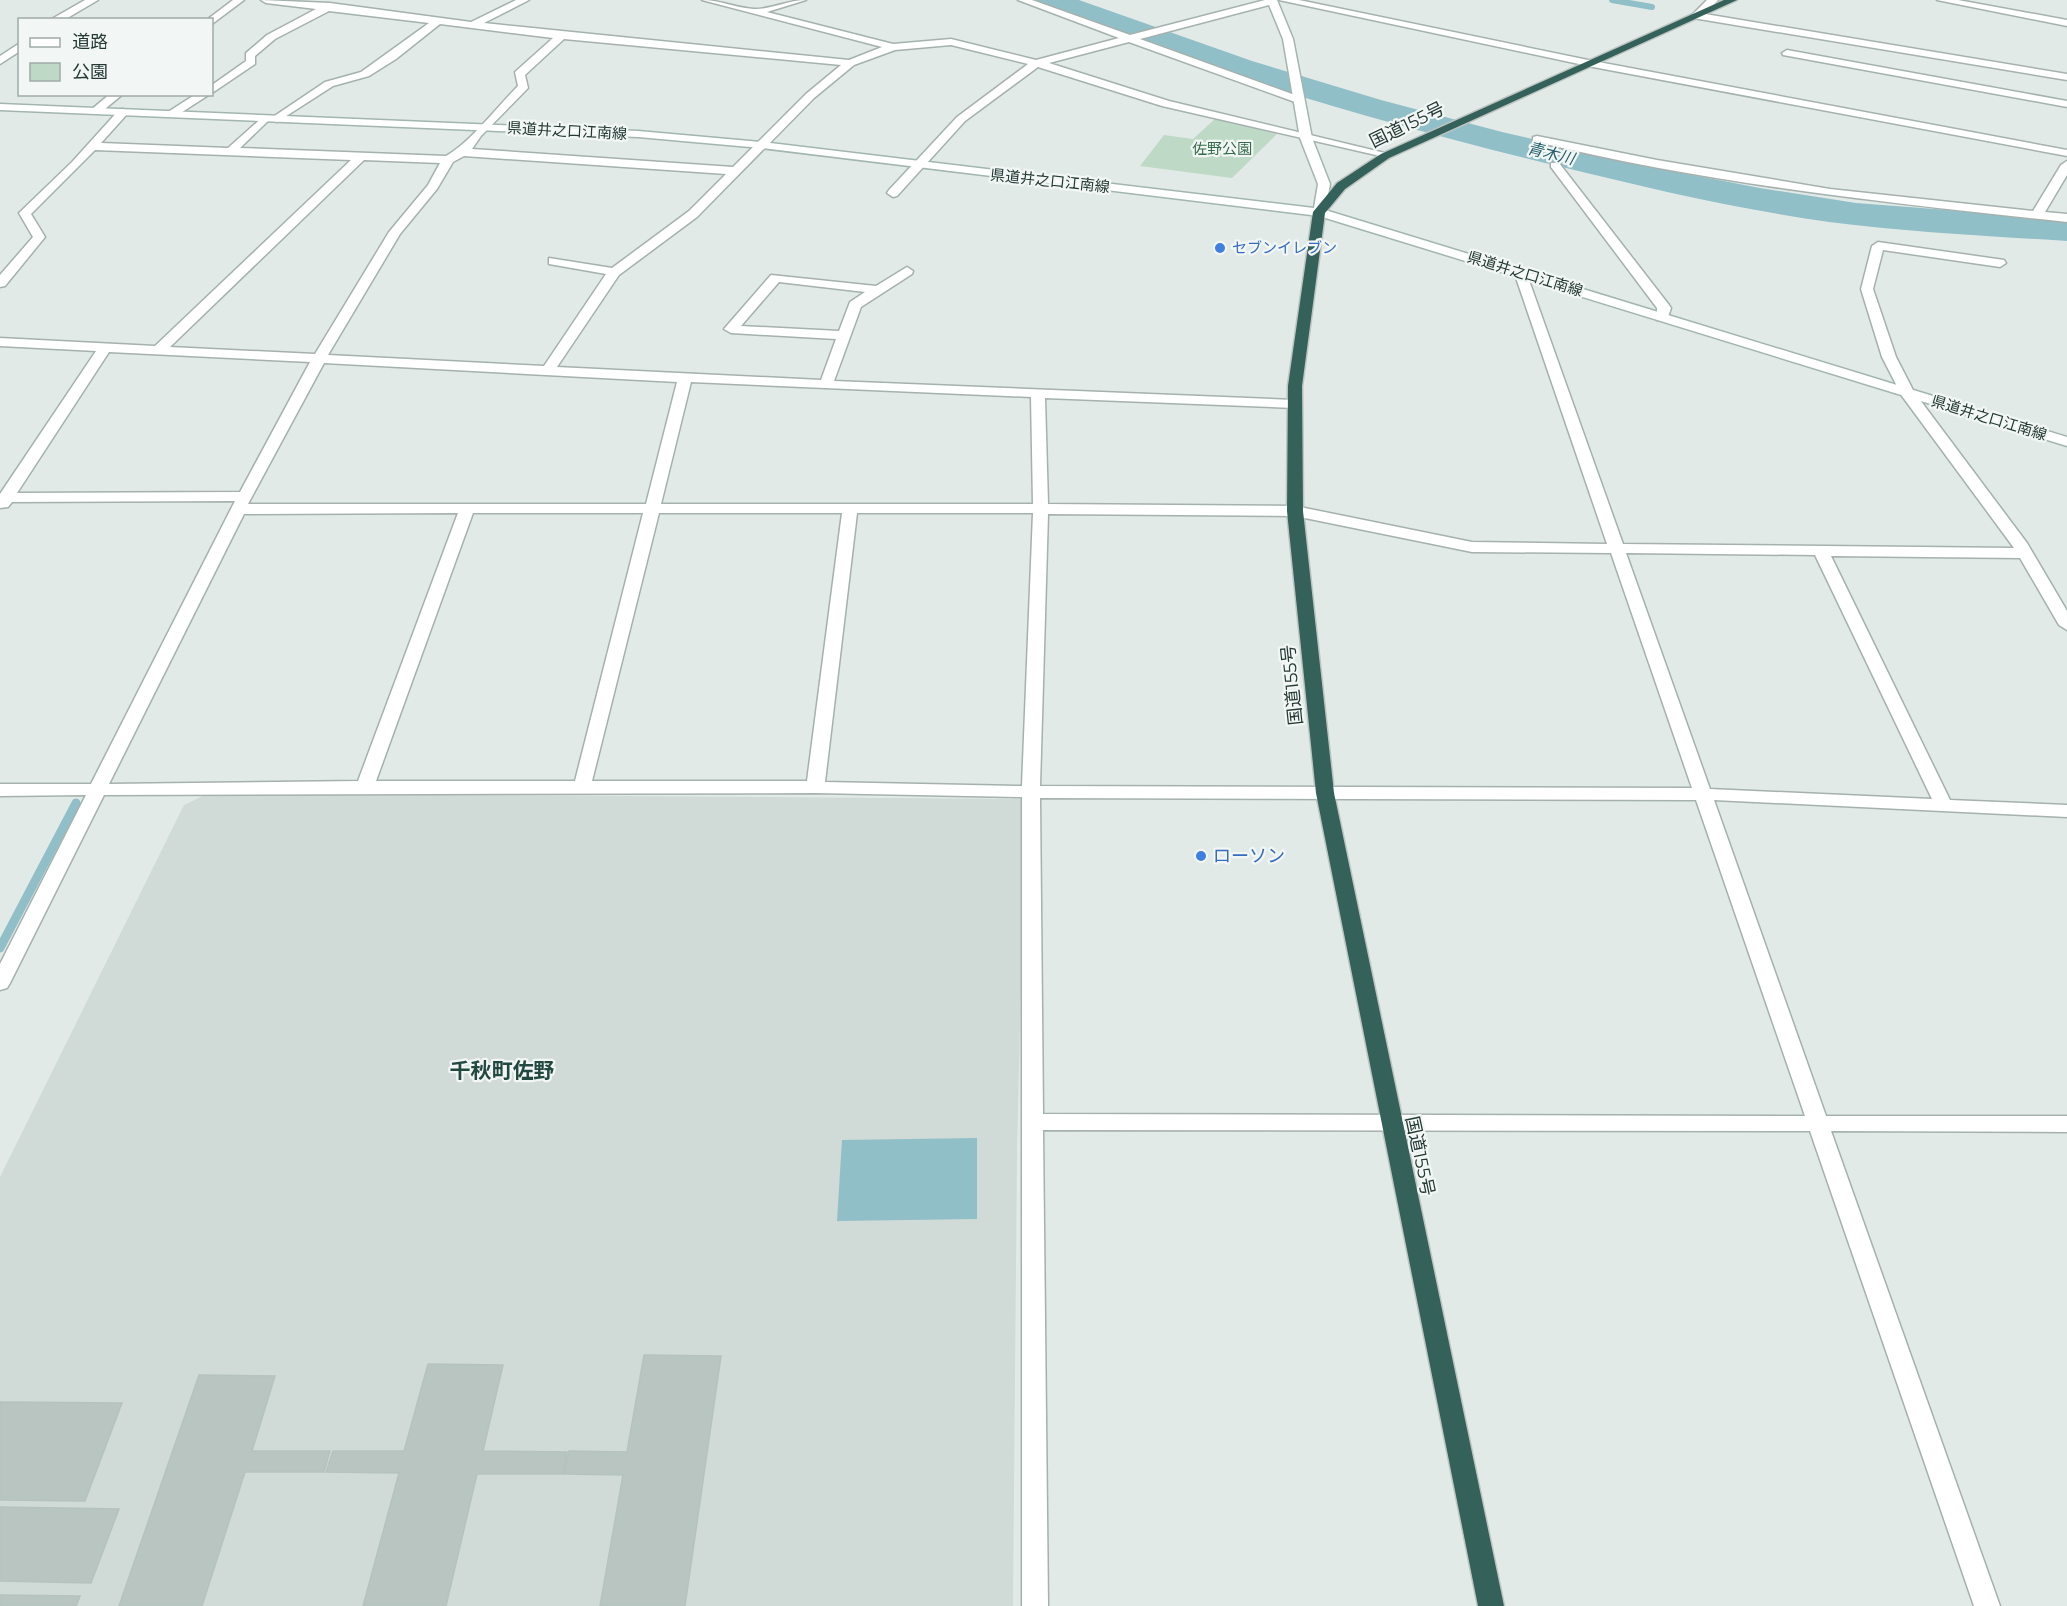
<svg xmlns="http://www.w3.org/2000/svg" width="2067" height="1606" font-family="Montserrat,'Noto Sans JP',sans-serif">
<style>
.built{fill:#d0dad6}
.green{fill:#bed9c5}
.water{fill:#91bfc8}
.lines{fill:none;stroke-linecap:round;stroke-linejoin:round}
.stream-far1{stroke:#91bfc8;stroke-width:6}
.stream{stroke:#91bfc8;stroke-width:9}
.river{fill:#91bfc8;fill-rule:evenodd}
.building{fill:#b8c5c0;stroke:#b5c3be;stroke-width:1.5}
.street-casing{stroke:#a5b1ae;stroke-width:3}
.secondary-casing{stroke:#a2b5ae;stroke-width:3}
.highway-casing{stroke:#bdc4c2;stroke-width:3}
.street{fill:#fff;fill-rule:evenodd}
.secondary{fill:#fff;fill-rule:evenodd}
.highway{fill:#346159;fill-rule:evenodd}
.shop-dot{fill:#3f7fe0;stroke:#f2f7f5;stroke-width:2}
.labels{text-anchor:middle;stroke-width:4.5;stroke-linejoin:round;paint-order:stroke}
.far-street-label{font-size:15px;fill:#243934;stroke:#f2f7f5}
.far-park-label{font-size:15px;fill:#346b4a;stroke:#f2f7f5}
.far-shop-label{font-size:15px;fill:#366cbe;stroke:#f2f7f5;text-anchor:start}
.far-water-label{font-size:16px;font-style:italic;fill:#26606d;stroke:#f2f7f5}
.street-label{font-size:18px;fill:#243934;stroke:#f2f7f5}
.shop-label{font-size:18px;fill:#366cbe;stroke:#f2f7f5;text-anchor:start}
.quarter-label{font-size:21px;font-weight:bold;fill:#234840;stroke:#f2f7f5}
</style>
<rect width="100%" height="100%" fill="#e2eae7"/>
<path class="built" d="M209,793L1025,799L1017,1155L1013,1606H0V1177L184,805Z"/>
<path class="green" d="M1216,118L1277,134L1232,178L1140,166L1164,135L1193,139Z"/>
<path class="water" d="M977,1138V1219L837,1221L842,1140Z"/>
<g class="lines">
<path class="stream-far1" d="M1612,0L1652,7"/>
<path class="stream" d="M0,948L76,803"/>
<path class="river" d="M1035,0H1079L1252,61L1381,100L1502,132L1661,169L1760,188L1856,203L2067,219V241C1987,236 1908,232 1829,222C1737,209 1647,188 1558,166C1381,124 1209,72 1040,7Z"/>
</g>
<path class="building" d="M644,1355L721,1356L685,1606H600L623,1475L564,1474L569,1451L627,1452Z
M428,1364L503,1365L483,1451L567,1452L563,1474H477L446,1606H363L399,1473L326,1472L333,1451H404Z
M199,1375L275,1376L252,1451H330L324,1472H245L202,1606H119Z
M0,1402L122,1403L85,1501L0,1500Z
M0,1507L119,1509L91,1583L0,1581Z
M0,1595L80,1596L76,1606H0Z"/>
<g class="lines">
<defs>
<path id="street" d="M85,0H98L64,20H50Z
M233,0H244L212,24V20L208,19Z
M261,0L330,3L471,22L516,0H529L484,23L849,60L882,47L702,0C720,0 736,8 754,9C769,10 788,0 806,0L767,12L893,44L951,39L1036,60L1119,38L1018,0H1032L1130,35L1265,0H1277V3L1140,39L1303,98V102H1295L1129,42L1049,63L1169,101L1389,154V158L1162,106L1038,67L965,121L897,196L893,197L887,193L889,190L957,117L1028,64L951,45L895,50L854,65L814,98L697,217L619,275L557,367L821,380L836,339L731,333L724,329L771,275L876,286L907,267L913,271L912,274L861,307L834,381L1294,400L1301,404L1294,408L1045,398L1048,504L1295,506L1472,542L1607,544L1514,272L1520,268L1526,272L1623,544L2014,548L1902,396L1882,357L1861,289L1872,246L1878,242L2004,260L2006,263L2000,267L1883,250L1873,289L1896,357L1914,392L2027,543L2067,611V630L2059,625L2020,558L1831,556L1950,800L2067,805V817L1714,800L1826,1116H2067V1132L1831,1131L2000,1606H1974L1810,1131L1043,1130L1048,1606H1022V797L815,793L104,795L10,983L7,988L0,990V964L86,795L0,796V784H91L235,501L12,502L8,507L0,508V494L96,351L0,346V338L155,346L351,160L95,150L31,214L45,237L5,286L0,287V275L33,237L19,213L72,162L119,110L123,109L129,112L101,143L228,148L264,116L268,117V121L240,148L446,156C469,144 498,106 518,86L515,72L553,38L440,24L396,59L369,76L333,86L277,122L271,119L273,117L325,82L361,72L429,23L329,11L275,39L255,56V64L212,93V85L246,61V53L267,35L316,9L266,3ZM564,39L841,65L806,94L733,167L472,149L481,136L528,88L525,75ZM464,156L726,174L689,211L612,268L549,258V264L606,274L544,366L328,355L400,234L437,189L453,162ZM364,160L440,163L428,185L389,232L315,354L170,347ZM779,282L865,292L850,302L839,331L741,326ZM109,352L310,362L240,492L17,493ZM324,363L677,382L646,504H248ZM691,382L1031,397L1033,504H661ZM458,513L358,781L109,784L244,514ZM473,513H643L575,781H376ZM659,513H842L807,781H592ZM857,513H1033L1022,786L825,782ZM1048,514L1295,516L1472,552L1611,553L1692,788L1040,786ZM1626,553L1815,555L1932,799L1710,789ZM1040,798L1696,800L1805,1116L1043,1114Z
M1279,0H1299L1593,61L2067,150V156L1593,67Z
M1707,0H1718L1705,14L2067,74V80L1693,18V14Z
M1937,0H1958L2067,20V26Z
M20,43V51L0,64V56Z
M1787,50L2067,101V107L1783,55L1782,53Z
M110,94H123L100,113H92V109Z
M196,94H210L176,116H168V112Z
M1537,136L1657,160L1830,189L2033,211L2061,165L2067,161V175L2045,212L2067,214V222C1888,203 1708,184 1533,141V137Z
M1551,163H1559L1669,305L1671,308L1667,320H1657V308L1551,167Z"/>
<path id="secondary" d="M1267,0H1277L1293,39L1312,138L1330,184L1325,210L2067,437V446L1319,216L761,148L638,137L0,110V104L638,131L761,142L1314,208L1318,184L1300,138L1283,39Z"/>
<path id="highway" d="M1724,0H1737L1389,158L1345,189L1325,213L1302,386L1303,511L1334,793L1504,1606H1478L1316,793L1287,511L1288,386L1313,212L1337,183L1381,154Z"/>
</defs>
<use href="#street" class="street-casing"/>
<use href="#secondary" class="secondary-casing"/>
<use href="#highway" class="highway-casing"/>
<use href="#street" class="street"/>
<use href="#secondary" class="secondary"/>
<use href="#highway" class="highway"/>
</g>
<g class="shop-dot">
<circle cx="1220" cy="248" r="6"/>
<circle cx="1201" cy="856" r="6"/>
</g>
<g class="labels">
<g class="far-street-label">
<text transform="translate(567 131) rotate(3)" y="5">県道井之口江南線</text>
<text transform="translate(1050 181) rotate(6)" y="5">県道井之口江南線</text>
<text transform="translate(1525 274) rotate(17)" y="5">県道井之口江南線</text>
<text transform="translate(1989 418) rotate(17)" y="5">県道井之口江南線</text>
</g>
<g class="far-park-label">
<text x="1222" y="154">佐野公園</text>
</g>
<g class="far-shop-label">
<text x="1232" y="253">セブンイレブン</text>
</g>
<g class="far-water-label">
<text transform="translate(1551 153) rotate(14)" y="6">青木川</text>
</g>
<g class="street-label">
<text transform="translate(1407 125) rotate(-26)" y="6">国道155号</text>
<text transform="translate(1292 685) rotate(-96)" y="6">国道155号</text>
<text transform="translate(1420 1156) rotate(78)" y="6">国道155号</text>
</g>
<g class="shop-label">
<text x="1213" y="862">ローソン</text>
</g>
<g class="quarter-label">
<text x="502" y="1078">千秋町佐野</text>
</g>
</g>
<rect x="18" y="18" width="195" height="78" fill="#f2f7f5" stroke="#a0aba8" stroke-width="1.5"/>
<rect x="30" y="38" width="30" height="9" fill="#ffffff" stroke="#a0aba8" stroke-width="1.5"/>
<text x="72" y="48" font-size="18" fill="#243934">道路</text>
<rect x="30" y="63" width="30" height="18" fill="#bed9c5" stroke="#a0aba8" stroke-width="1.5"/>
<text x="72" y="78" font-size="18" fill="#243934">公園</text>
</svg>
